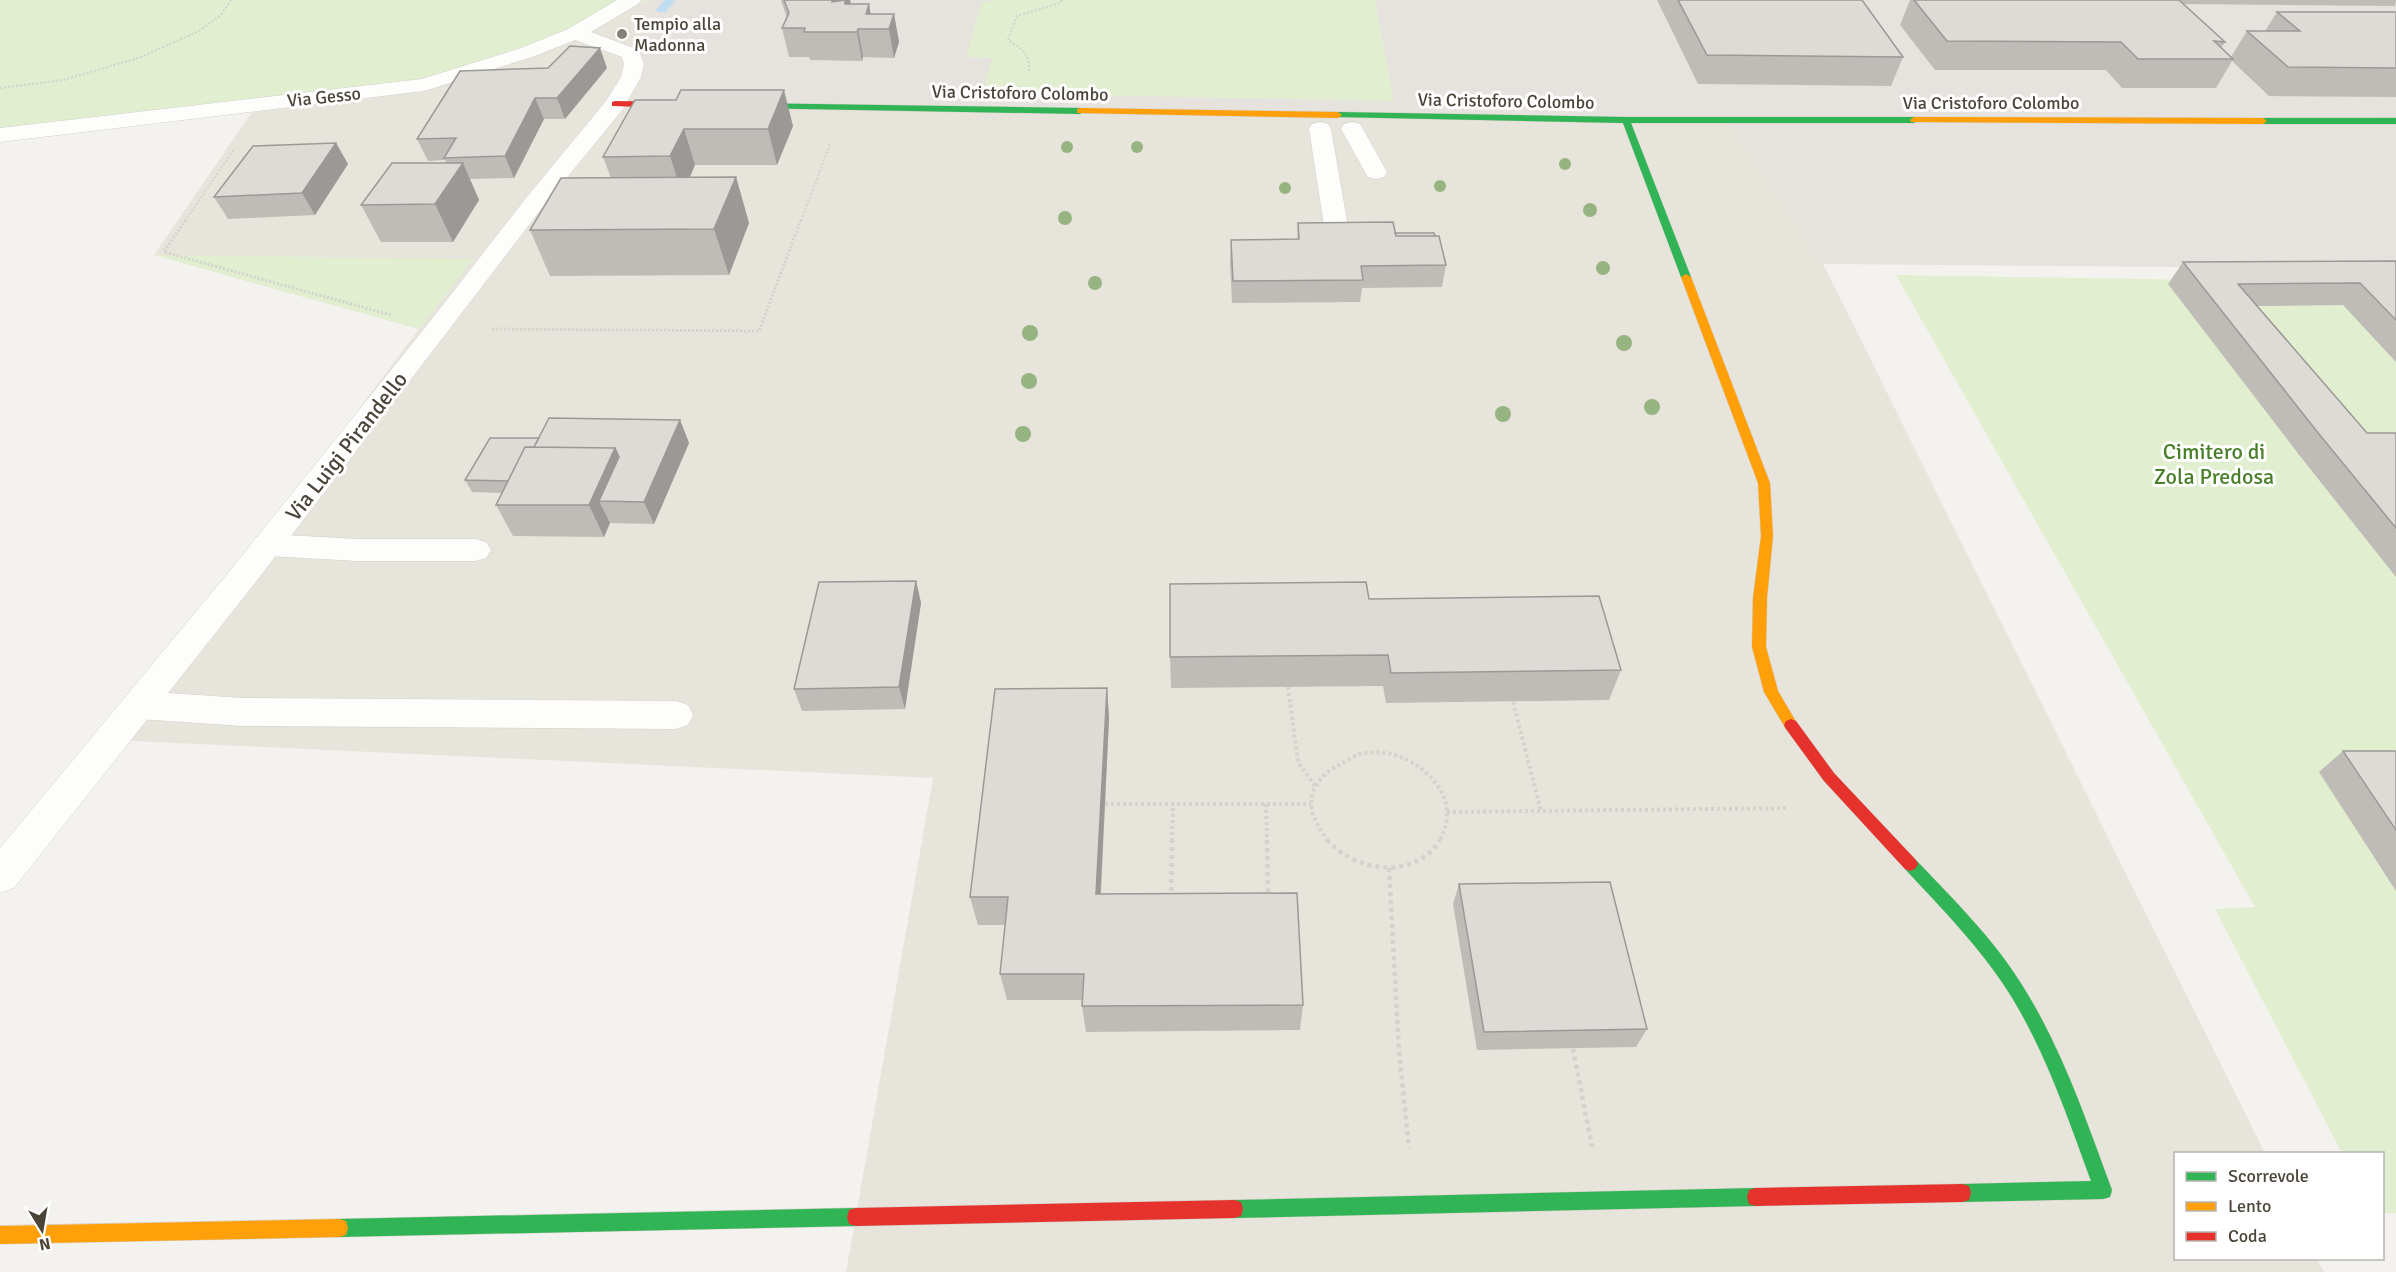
<svg xmlns="http://www.w3.org/2000/svg" width="2396" height="1272" font-family="Signika,sans-serif">
<style>
.residential{fill:#e7e4dc}
.industrial{fill:#e6e2de}
.green{fill:#e1eecf}
.lines{fill:none;stroke-linecap:round;stroke-linejoin:round}
.stream{fill:#c0ddf1;fill-rule:evenodd}
.lane-casing{stroke:#d2d0cb;stroke-width:1}
.street-casing{stroke:#d2d0cb;stroke-width:1}
.fast-casing{stroke:#d3cfc5;stroke-width:1}
.slow-casing{stroke:#d3cfc5;stroke-width:1}
.jam-casing{stroke:#d3cfc5;stroke-width:1}
.path-far3{stroke:#d3d2cc;stroke-width:2;stroke-dasharray:2 2;stroke-linecap:butt}
.path-far2{stroke:#d3d2cc;stroke-width:3;stroke-dasharray:2 2;stroke-linecap:butt}
.path-far1{stroke:#d3d2cc;stroke-width:4;stroke-dasharray:3 3;stroke-linecap:butt}
.path{stroke:#d3d2cc;stroke-width:4.5;stroke-dasharray:4 4;stroke-linecap:butt}
.lane{fill:#fdfdfc;fill-rule:evenodd}
.street{fill:#fdfdfc;fill-rule:evenodd}
.fast{fill:#30b455;fill-rule:evenodd}
.slow{fill:#ff9f0a;fill-rule:evenodd}
.jam{fill:#e5322d;fill-rule:evenodd}
.tree{fill:#96b382}
.wall{fill:#bfbcb8}
.shaded-wall{fill:#9b9996}
.building{fill:#dedbd6;stroke:#9b9996;stroke-width:1.5}
.poi-dot{fill:#868178;stroke:#fff;stroke-width:2}
.labels{text-anchor:middle;stroke-width:6;stroke-linejoin:round;paint-order:stroke}
.far-poi-label{font-size:18px;fill:#4b4439;stroke:#fff;text-anchor:start}
.far-street-label{font-size:18px;fill:#4b4439;stroke:#fff}
.street-label{font-size:22px;fill:#4b4439;stroke:#fff}
.park-label{font-size:22px;fill:#4a7f2a;stroke:#fff}
</style>
<rect width="100%" height="100%" fill="#f4f2ee"/>
<path class="residential" d="M647,0H654L645,48L638,108L1730,121L1823,264L2265,1153L2176,1154V1258L2317,1259L2324,1272H846L933,778L111,740L419,329L154,255L256,106L393,85L546,47Z"/>
<path class="industrial" d="M654,0H2396V269L1823,264L1730,121L638,109L645,48Z"/>
<path class="green" d="M0,0H647L546,47L393,85L0,137Z
M995,0H1375L1394,101L983,93L992,58L966,57L982,2Z
M154,255L473,259L419,329Z
M1896,275L2396,283V1213H2383L2382,1154L2342,1153L2215,909L2255,907Z"/>
<g class="lines">
<path class="stream" d="M665,0H676L665,12H657L656,10Z"/>
<defs>
<path id="lane" d="M1320,122L1328,124L1331,129L1349,232L1346,237L1337,239L1328,237L1325,232L1309,129L1312,124Z
M1352,122L1360,124L1363,129L1387,172L1384,177L1376,179L1368,177L1365,172L1341,129L1344,124Z
M267,534L357,539H475L486,542L491,550L486,558L475,561H357L267,556L256,553L251,545L256,537Z
M138,691L243,698L676,701L688,705L693,715L688,725L676,729L243,726L138,719L126,715L121,705L126,695Z"/>
<path id="street" d="M617,0H641L638,4L591,32L639,50L644,64L641,77L623,109L542,208L255,583L14,888L0,893V848L233,567L432,319L526,198L606,101L621,77L624,64L622,57L575,40L535,56L424,91L0,142V128L422,79L521,48L568,29Z"/>
<path id="fast" d="M745,103L1080,108L1084,111L1080,114L742,108V104Z
M1338,112L1626,117H1914L1918,120L1914,123H1631L1691,277L1686,280L1681,277L1623,123L1335,117V113Z
M2396,118V124H2263L2259,121L2263,118Z
M1910,857L1915,859C1953,899 1993,938 2022,985C2062,1048 2086,1120 2112,1190L2110,1197L2103,1199L1962,1202L1955,1200L1953,1193L1955,1186L1962,1184L2091,1181C2068,1118 2046,1053 2011,996C1982,949 1942,909 1905,869L1902,864L1905,859Z
M1756,1188L1763,1190L1765,1197L1763,1204L1756,1206L1234,1218L1227,1216L1225,1209L1227,1202L1234,1200Z
M856,1208L863,1210L865,1217L863,1224L856,1226L339,1237L332,1235L330,1228L332,1221L339,1219Z"/>
<path id="slow" d="M1080,108L1338,112L1342,115L1338,118L1077,113V109Z
M1914,117L2263,118L2267,121L2263,124L1911,122L1910,120Z
M1686,274L1691,277L1770,483L1773,536L1767,598L1766,647L1778,691L1798,725L1796,729H1786L1764,692L1752,647L1753,598L1761,536L1758,483L1681,277Z
M339,1219L346,1221L348,1228L346,1235L339,1237L0,1244V1226Z"/>
<path id="jam" d="M615,101L678,102L682,105L678,108L612,106V102Z
M1791,719L1796,721L1834,773L1915,859L1918,864L1915,869L1910,871L1905,869L1824,781L1786,729L1784,725L1786,721Z
M1962,1184L1969,1186L1971,1193L1969,1200L1962,1202L1756,1206L1749,1204L1747,1197L1749,1190L1756,1188Z
M1234,1200L1241,1202L1243,1209L1241,1216L1234,1218L856,1226L849,1224L847,1217L849,1210L856,1208Z"/>
</defs>
<use href="#lane" class="lane-casing"/>
<use href="#street" class="street-casing"/>
<use href="#fast" class="fast-casing"/>
<use href="#slow" class="slow-casing"/>
<use href="#jam" class="jam-casing"/>
<path class="path-far3" d="M1029,71C1030,54 1021,48 1008,40L1017,16L1060,3L1062,0
M0,88L64,80L141,57L199,31L221,15L231,0
M185,221L235,148
M801,221L830,144"/>
<path class="path-far2" d="M186,220L164,252L391,315
M492,329L759,331L801,220"/>
<path class="path-far1" d="M1288,687L1298,762L1315,786
M1513,702L1541,811
M1105,804H1311
M1266,804L1267,841
M1447,812L1789,808
M1172,841L1173,804
M1328,841C1319,828 1308,812 1312,795C1315,782 1328,770 1339,765C1347,761 1356,754 1364,753C1396,748 1427,766 1442,793C1450,809 1448,827 1439,841"/>
<path class="path" d="M1267,840L1268,896
M1327,840C1356,872 1414,881 1440,840
M1389,868L1399,1051L1409,1148
M1171,899L1172,840
M1573,1049L1592,1147"/>
<use href="#lane" class="lane"/>
<use href="#street" class="street"/>
<use href="#fast" class="fast"/>
<use href="#slow" class="slow"/>
<use href="#jam" class="jam"/>
</g>
<g class="tree">
<circle cx="1067" cy="147" r="6"/>
<circle cx="1137" cy="147" r="6"/>
<circle cx="1565" cy="164" r="6"/>
<circle cx="1440" cy="186" r="6"/>
<circle cx="1285" cy="188" r="6"/>
<circle cx="1590" cy="210" r="7"/>
<circle cx="1065" cy="218" r="7"/>
<circle cx="1603" cy="268" r="7"/>
<circle cx="1095" cy="283" r="7"/>
<circle cx="1030" cy="333" r="8"/>
<circle cx="1624" cy="343" r="8"/>
<circle cx="1029" cy="381" r="8"/>
<circle cx="1652" cy="407" r="8"/>
<circle cx="1503" cy="414" r="8"/>
<circle cx="1023" cy="434" r="8"/>
</g>
<path class="wall" d="M781,0H850L851,4H869L870,14H894L899,42L894,58L863,57L862,61L810,60L809,57H789L782,28L787,18Z
M1657,0H1862L1903,57L1891,86L1698,84Z
M1910,0H2396L2395,6L2183,4L2225,42L2221,48L2231,57L2247,31H2265L2277,12H2396V97L2269,96L2232,61L2216,88H2122L2106,70H1935L1900,25Z
M607,68L565,119H544L514,178L470,179L479,200L453,242H381L361,205L446,163L445,160L428,161L417,139Z
M635,100L793,126L777,165H695L690,178L736,177L749,223L729,275L550,276L530,230L611,178L603,157Z
M336,143L348,164L315,215L228,219L214,197Z
M1298,223L1395,233L1446,265L1442,287L1362,288L1360,302L1232,303L1230,262L1231,240L1297,239Z
M2396,261V362L2343,305L2257,306L2367,433H2396V577L2300,456L2168,284L2183,262Z
M680,420L689,443L654,524L610,523L604,537L513,536L496,505L502,493L472,492L465,480Z
M916,581L921,603L905,709L802,711L794,689Z
M1369,599L1621,670L1609,700L1386,703L1383,686L1171,688L1170,657Z
M1107,688L1109,719L1101,894L1303,1005L1300,1030L1086,1032L1082,1006L1083,1000H1007L1000,974L1005,925H978L970,897Z
M2343,751H2396V891L2319,772Z
M1459,884L1647,1029L1636,1047L1477,1050L1453,904Z"/>
<path class="shaded-wall" d="M830,0H850L854,19Z
M869,4L873,29L866,14Z
M894,14L899,42L894,58L889,29Z
M858,29L863,57L862,61L857,32Z
M600,48L607,68L565,119L557,98Z
M784,90L793,126L777,165L768,129Z
M535,98L544,119L514,178L505,156Z
M684,129L695,165L682,193L670,156Z
M336,143L348,164L315,215L302,193Z
M463,163L479,200L453,242L435,204Z
M736,177L749,223L729,275L714,229Z
M680,420L689,443L654,524L644,502Z
M615,448L629,479L599,501L610,523L604,537L589,505Z
M916,581L921,603L905,709L899,687Z
M1107,688L1109,719L1099,922L1096,894Z"/>
<path class="building" d="M784,0H832V2L845,0V4H869L866,14H894L889,29H858L857,32H804L805,28H782L789,13Z
M1678,0H1862L1903,57L1707,55Z
M1914,0H2179L2225,42L2214,41L2233,59H2138L2121,42L1947,41Z
M2277,12H2396V68L2288,67L2247,31H2300Z
M570,46L600,48L557,98H535L505,156L444,158L456,138L417,139L460,71L548,68Z
M681,90H784L768,129H684L670,156L603,157L635,100H676Z
M336,143L302,193L214,197L253,146Z
M392,163H463L435,204L361,205Z
M736,177L714,229L530,230L561,178Z
M1393,222L1396,236H1439L1446,265L1361,266L1363,280L1233,281L1231,240L1299,239L1298,223Z
M1395,233H1434L1435,236H1396Z
M2396,261V320L2360,283L2238,284L2367,433H2396V528L2319,434L2183,262Z
M549,418L680,420L644,502L599,501L619,457L615,448L534,447Z
M490,438H539L534,447H525L508,481L465,480Z
M525,447L615,448L589,505H496Z
M916,581L899,687L794,689L819,582Z
M1366,582L1369,599L1599,596L1621,670L1391,673L1388,655L1170,657V584Z
M1107,688L1096,894L1297,893L1303,1005L1082,1006L1084,974H1000L1008,897H970L995,689Z
M2343,751H2396V830Z
M1610,882L1647,1029L1484,1032L1459,884Z"/>
<circle class="poi-dot" cx="622" cy="34" r="6"/>
<g class="labels">
<g class="far-poi-label">
<text x="634" y="30">Tempio alla<tspan x="634" dy="21">Madonna</tspan></text>
</g>
<g class="far-street-label">
<text transform="translate(1020 93) rotate(1)" y="6">Via Cristoforo Colombo</text>
<text transform="translate(324 97) rotate(-6)" y="6">Via Gesso</text>
<text transform="translate(1506 101) rotate(1)" y="6">Via Cristoforo Colombo</text>
<text x="1991" y="109">Via Cristoforo Colombo</text>
</g>
<g class="street-label">
<text transform="translate(346 446) rotate(-52)" y="8">Via Luigi Pirandello</text>
</g>
<g class="park-label">
<text x="2214" y="459">Cimitero di<tspan x="2214" dy="25">Zola Predosa</tspan></text>
</g>
</g>
<rect x="2174" y="1152" width="210" height="108" fill="#ffffff" stroke="#b7b4b0" stroke-width="1.5"/>
<rect x="2186" y="1172" width="30" height="9" fill="#30b455" stroke="#b7b4b0" stroke-width="1.5"/>
<text x="2228" y="1182" font-size="18" fill="#4b4439">Scorrevole</text>
<rect x="2186" y="1202" width="30" height="9" fill="#ff9f0a" stroke="#b7b4b0" stroke-width="1.5"/>
<text x="2228" y="1212" font-size="18" fill="#4b4439">Lento</text>
<rect x="2186" y="1232" width="30" height="9" fill="#e5322d" stroke="#b7b4b0" stroke-width="1.5"/>
<text x="2228" y="1242" font-size="18" fill="#4b4439">Coda</text>
<g transform="translate(42 1230) rotate(169)" stroke="#ffffff" stroke-width="4.5" paint-order="stroke">
<path d="M0-4.5L10 22L0 15L-10 22Z" fill="#4b4439"/>
<text y="-9" font-size="16" font-weight="bold" text-anchor="middle" fill="#4b4439">N</text>
</g>
</svg>
